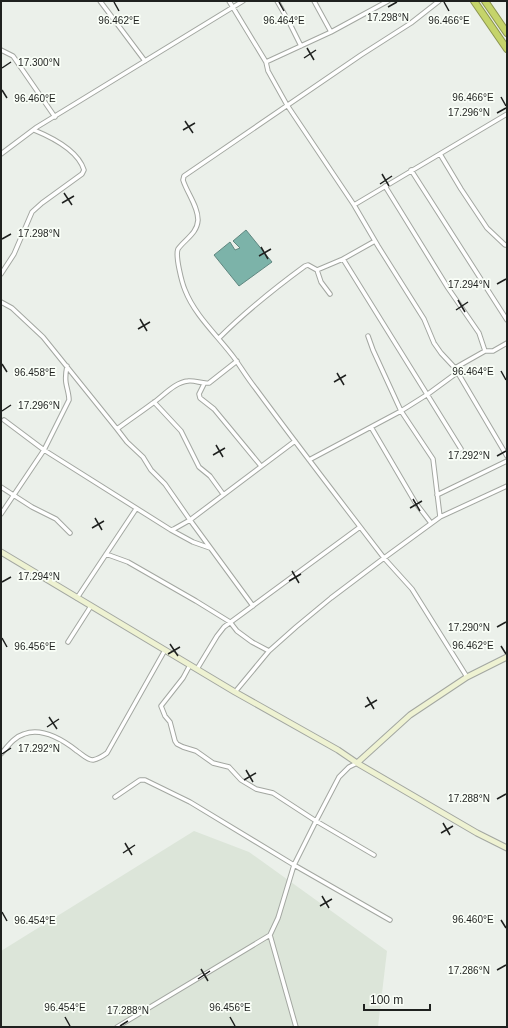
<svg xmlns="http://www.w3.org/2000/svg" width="508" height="1028" font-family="Arial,sans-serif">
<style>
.built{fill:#dce5d9}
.water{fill:#7cb3a9;stroke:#608780}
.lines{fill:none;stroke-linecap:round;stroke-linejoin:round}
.street-casing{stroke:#a3a7a1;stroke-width:5.5}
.secondary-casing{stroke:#a3a7a1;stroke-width:7}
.highway-casing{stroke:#8b9550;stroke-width:8}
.street{stroke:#fff;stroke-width:3.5}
.secondary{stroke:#eef2d2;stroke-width:5}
.highway{stroke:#c5d46a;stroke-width:6}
.ticks{fill:none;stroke:#1f211f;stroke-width:1.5}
.ticks-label{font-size:10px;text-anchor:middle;fill:#1f211f;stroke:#f9fef7;stroke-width:3.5;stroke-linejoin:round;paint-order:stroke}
</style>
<rect width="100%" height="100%" fill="#ebf0ea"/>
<path class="built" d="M194,831L249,852L387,951L378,1027H1V951Z"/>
<path class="water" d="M246,230L272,262L239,286L214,255L230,242L235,250L240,248L233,241Z"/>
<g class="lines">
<defs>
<path id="street" d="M100,1L145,61
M229,1L266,62L268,71L287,105L354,205L378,246L424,319L434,343L441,353L455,368L507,456
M277,1L289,22L301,46
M314,1L331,32
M439,1L411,23L361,55L184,176L183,180C187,193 198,206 198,220C197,234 185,239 178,249C175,256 182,283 185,290C195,316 219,337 235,359C242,369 248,379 256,389C298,446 341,502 384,558L440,517L507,486
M1,50L13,56L55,117
M266,62L331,32L388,1
M1,154L37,127L243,1
M440,154L461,189L487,228L505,245H507
M411,170L507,320
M385,186L448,288L479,333L485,351
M354,205L507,114
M343,259L461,449
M317,270L343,259L375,241
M1,274L14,254L32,212L42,203L82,174L84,170C78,150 51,137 34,130
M1,302L12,308L43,337L117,429
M368,336L373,350L401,411L433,459L440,517
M219,338C245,312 275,288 305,266L308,265L317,270L321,282L330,294
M237,361L209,383C202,384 195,380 188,381C175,382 163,396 153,403C141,412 129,420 117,429L127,442L143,457L151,470L165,484L190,520L253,606
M455,368L485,351H493L507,343
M204,384L199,394L200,398L214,409L261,466
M154,402L181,431L199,467L210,476L223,494
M4,420L44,450L171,530L174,529L190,520L295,441
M371,427L415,502L431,523
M309,460L401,411L428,394L458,372
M1,487L32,507L56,519L70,533
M437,495L507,461
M1,514L44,450L69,400C69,394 67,389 66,383C65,377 66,371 67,366
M171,530L193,542L210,548
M106,554L128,562L196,601L230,622L237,631L252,642L269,651
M77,598L136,509
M68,642L91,606
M190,665L183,678L161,706L165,716L170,722L175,741L177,744L183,747L196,751L213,763L229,767L241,780L256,789L273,793L316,821L374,855
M197,669L217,636L224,627L360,527
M235,692L269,651L296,627L331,598L384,558L412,589L467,677
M1,754C8,746 14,737 24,734C43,727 63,740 77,751C82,754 87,760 93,760C98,759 103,756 107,753L165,650
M115,797L140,780H145L190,802L294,865L390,920
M270,935L296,1027
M117,1027L270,935L278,918L294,865L316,821L339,777L349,767L357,763"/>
<path id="secondary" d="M1,552L235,692L338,750L357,763L477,833L507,848
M357,763L410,715L467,677L507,657"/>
<path id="highway" d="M474,1L507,49
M485,1L507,33"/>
</defs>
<use href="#street" class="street-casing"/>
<use href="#secondary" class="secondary-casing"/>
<use href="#highway" class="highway-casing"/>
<use href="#street" class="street"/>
<use href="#secondary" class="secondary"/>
<use href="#highway" class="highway"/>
</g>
<path class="ticks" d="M114,2L119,11M279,2L284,11M444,2L449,11M388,7L397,2M307,48L314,60M304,58L316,50M2,68L11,62M2,90L7,98M501,97L506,106M497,113L506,108M185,121L193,133M183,130L195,123M382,174L389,186M380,184L392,176M64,193L72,205M62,203L74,196M2,239L11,234M261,247L268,259M259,256L271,249M497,284L506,279M458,300L465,312M456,310L468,302M140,319L147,331M138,329L150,322M2,364L7,372M501,371L506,380M337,373L344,385M334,382L346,375M2,411L11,405M216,445L223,457M213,455L225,448M497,456L506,451M413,499L420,511M410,508L422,501M95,518L102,530M92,528L104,521M292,571L299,583M289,581L301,574M2,582L11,577M497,627L506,622M2,638L7,647M170,644L178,656M501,646L506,654M168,654L180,647M367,697L374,709M365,707L377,700M49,717L57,729M47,727L59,719M2,754L11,748M246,770L253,782M244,780L256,773M497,799L506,794M443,823L450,835M441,833L453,826M125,843L132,855M123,853L135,845M322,896L329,908M320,906L332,899M2,912L7,921M501,920L506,928M201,969L208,981M497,970L506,965M198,979L210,971M65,1017L70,1026M230,1017L235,1026M120,1026L128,1021"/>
<g class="ticks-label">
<text x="388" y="21">17.298°N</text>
<text x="119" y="24">96.462°E</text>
<text x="284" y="24">96.464°E</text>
<text x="449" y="24">96.466°E</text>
<text x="39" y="66">17.300°N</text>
<text x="473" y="101">96.466°E</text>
<text x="35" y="102">96.460°E</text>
<text x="469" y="116">17.296°N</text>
<text x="39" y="237">17.298°N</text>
<text x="469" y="288">17.294°N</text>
<text x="473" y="375">96.464°E</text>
<text x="35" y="376">96.458°E</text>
<text x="39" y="409">17.296°N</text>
<text x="469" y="459">17.292°N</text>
<text x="39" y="580">17.294°N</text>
<text x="469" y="631">17.290°N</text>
<text x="473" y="649">96.462°E</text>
<text x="35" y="650">96.456°E</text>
<text x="39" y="752">17.292°N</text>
<text x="469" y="802">17.288°N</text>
<text x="473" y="923">96.460°E</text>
<text x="35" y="924">96.454°E</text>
<text x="469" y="974">17.286°N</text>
<text x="65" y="1011">96.454°E</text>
<text x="230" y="1011">96.456°E</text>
<text x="128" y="1014">17.288°N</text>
</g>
<rect width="508" height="1028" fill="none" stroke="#1f211f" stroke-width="4"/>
<path d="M364 1004v6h66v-6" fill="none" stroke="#1f211f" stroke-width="2"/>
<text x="370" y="1004" font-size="12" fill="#1f211f" stroke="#f9fef7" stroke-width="3" paint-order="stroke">100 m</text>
</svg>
